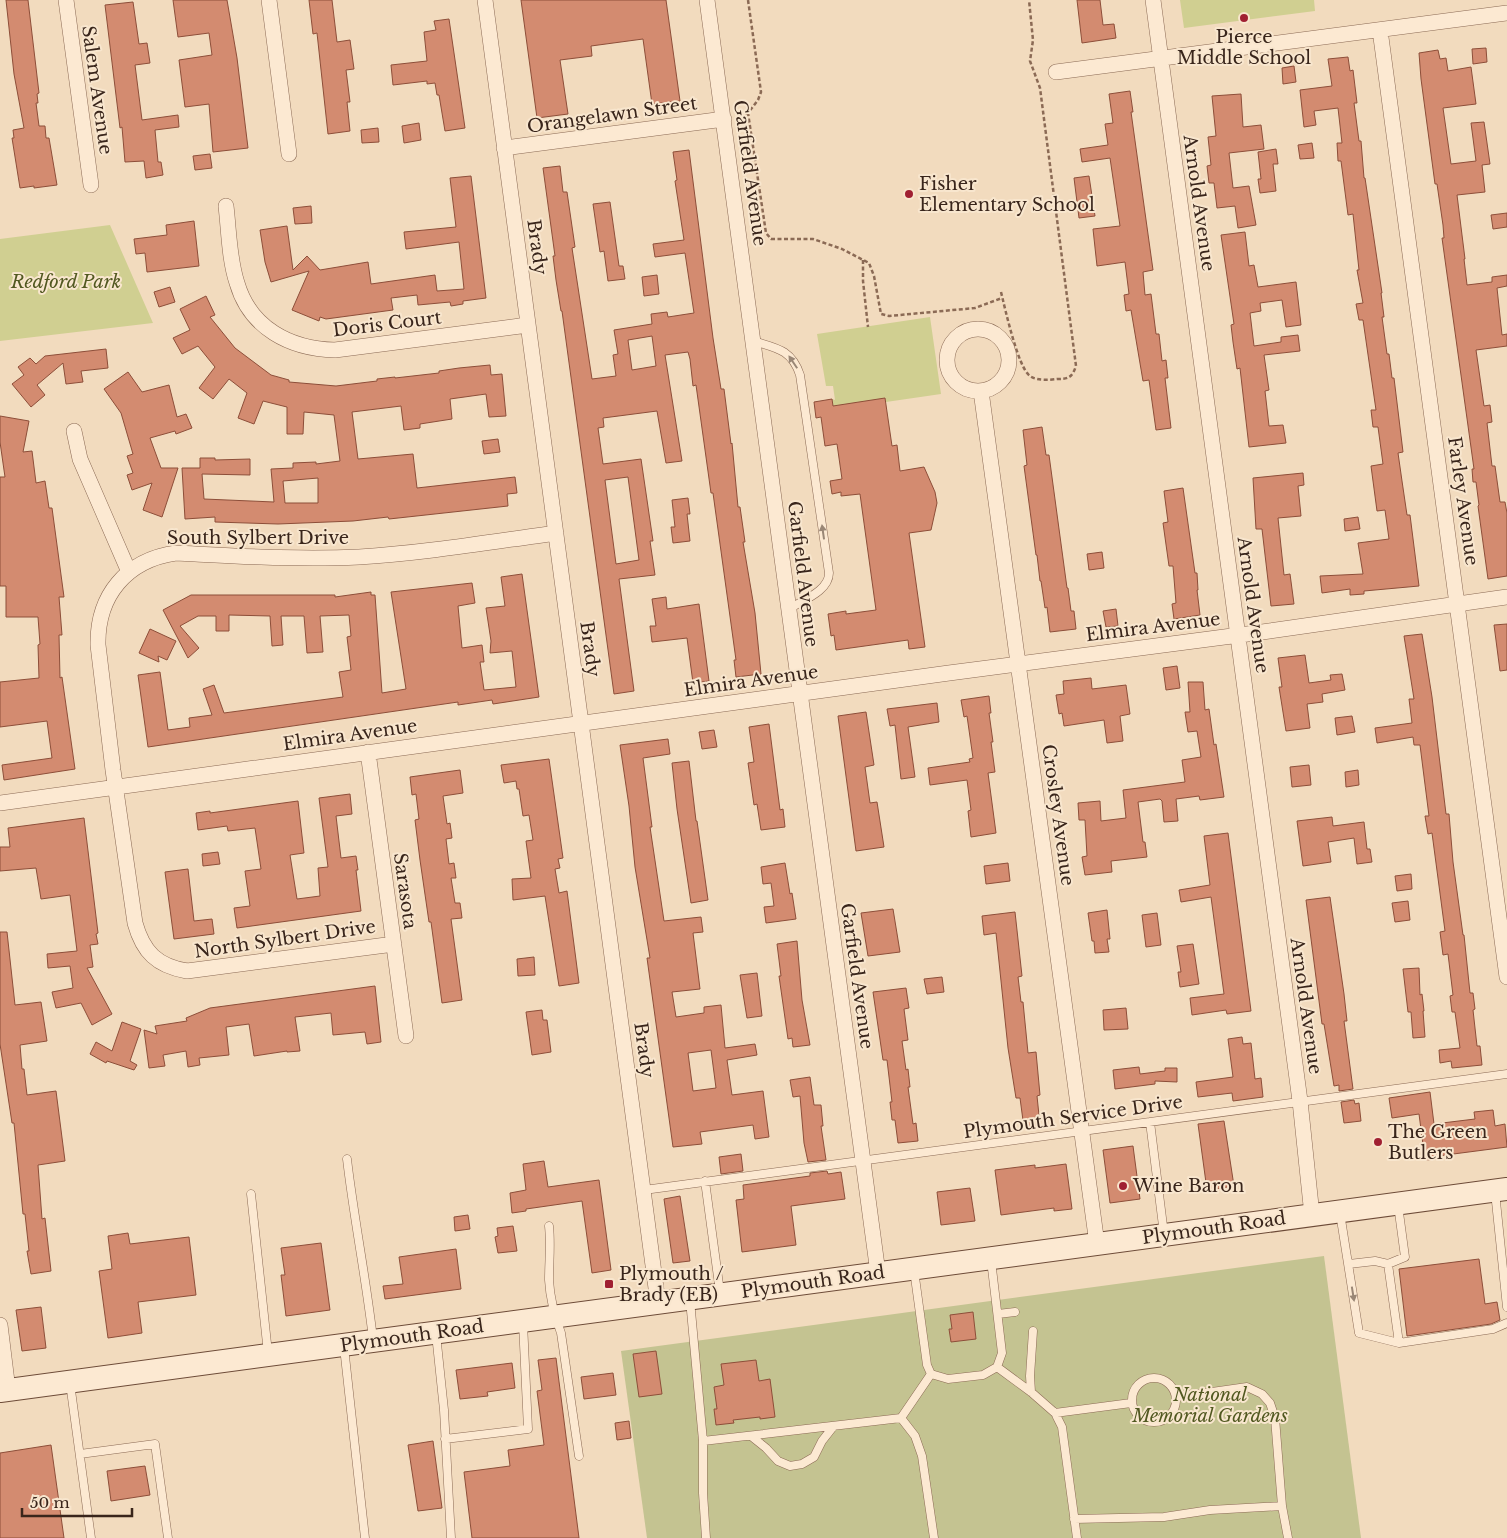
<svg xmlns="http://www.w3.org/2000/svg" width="1507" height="1538" font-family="'Libre Baskerville',serif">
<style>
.green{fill:#d0cf91}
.cemetery{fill:#c4c391}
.building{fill:#d38b70;stroke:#8d4e39;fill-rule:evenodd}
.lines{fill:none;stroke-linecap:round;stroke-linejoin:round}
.lane-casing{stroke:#8b6a55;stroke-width:9}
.street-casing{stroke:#8b6a55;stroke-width:16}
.secondary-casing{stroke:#6d4b38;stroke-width:24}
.path{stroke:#8b6a55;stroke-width:2.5;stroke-dasharray:4 2.5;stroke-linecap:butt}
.lane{stroke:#fce9d2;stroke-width:8}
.street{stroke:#fce9d2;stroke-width:15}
.secondary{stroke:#fce9d2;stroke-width:22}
.oneway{fill:#9a8776}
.poi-dot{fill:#a02032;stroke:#f8e6ce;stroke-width:2}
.labels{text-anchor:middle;stroke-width:4;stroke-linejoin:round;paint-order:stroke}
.poi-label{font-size:18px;fill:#39251b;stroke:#f8e6ce;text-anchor:start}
.street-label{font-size:18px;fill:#39251b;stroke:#f8e6ce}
.park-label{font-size:18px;font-style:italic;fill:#515820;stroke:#f8e6ce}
</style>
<rect width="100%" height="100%" fill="#f2dbbe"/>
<path class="green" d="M1180,0H1314L1315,11L1184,28Z
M110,225L153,323L0,341V239Z
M930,317L941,394L886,402L885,399L833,406L832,399L835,400L833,386H826L817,334Z"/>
<path class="cemetery" d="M1324,1256L1361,1538H647L621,1351Z"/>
<path class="building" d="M6,0H28L39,93L37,94L38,103H36L39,126H45L46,138H49L57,185L34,188V186L20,188L12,138H14L13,130L24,128L14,74Z
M173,0H227L237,58L248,148L213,152L209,104L185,107L179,60L212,55L209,33L178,37Z
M309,0H332L337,42L350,40L354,69L346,70L350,102H347L350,131L328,134L317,33L313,34Z
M521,0H666L680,101L652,104L643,39L591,46L592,56L560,60L568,114L537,118Z
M1077,0H1100L1103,25L1114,24L1116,38L1082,43Z
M133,2L139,44L147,43L150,63L135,65L142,120L178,115L179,127L155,130L158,162H161L163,175L146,178L144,161L125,162L122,127L120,128L105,5Z
M449,19L465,128L445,131L439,95H437L435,83L427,84V81L393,85L391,65L427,61L424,32L436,30L434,21Z
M1486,48L1487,62L1473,64L1472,49Z
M1438,50L1440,59L1446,58L1448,71L1471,67L1476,104L1443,108L1451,164L1476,161L1471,123L1484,122L1490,164L1482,165L1485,192L1457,195L1465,259H1464L1467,285L1492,282V277L1507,275V286L1497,288L1502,335L1507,334V346L1476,350L1484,406L1490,405L1492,422L1487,423L1492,466H1495L1500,502H1505L1507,513V576L1488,579L1478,506L1479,505L1476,482H1473L1472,469H1474L1442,238H1444L1443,225L1437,184H1435L1421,79L1419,53Z
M1348,57L1350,71L1353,70L1357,103H1354L1359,141H1361L1364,178H1365L1382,293H1381L1384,317H1382L1387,354H1389L1392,378H1394L1403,452L1398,453L1402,481L1407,515H1410L1419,586L1364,591V594L1350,595V589L1322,593L1320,576L1363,574L1358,543L1389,539L1385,510L1377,511L1371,466L1383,464L1378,427H1373L1371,410H1376L1363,320H1359L1356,304L1363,303L1357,270H1359L1353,214L1348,215L1341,161H1338L1337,143H1342L1338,108L1314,111L1316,125L1304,127L1300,90L1332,86L1328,59Z
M1294,66L1296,82L1283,84L1282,68Z
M1130,91L1133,112H1131L1153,270L1143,272L1145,295L1151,294L1156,334H1159L1162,361L1166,360L1168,378H1165L1171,428L1156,430L1149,380L1143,381L1131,310L1126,311L1124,295L1129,294L1125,262L1097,266L1093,229L1120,226L1110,158L1082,162L1080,149L1108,145L1105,124L1113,123L1109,94Z
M1241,94L1243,127L1261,125L1264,149L1229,153L1233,188L1249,186L1256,225L1238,228L1235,206L1217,208L1214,183H1209L1207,166L1211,165L1208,137L1216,136L1212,96Z
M419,123L421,140L404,143L402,126Z
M378,128L379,142L362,143L361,130Z
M1312,143L1314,158L1300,159L1298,145Z
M1276,149L1278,164H1273L1276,191L1260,193L1258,179H1261L1258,152Z
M689,150L713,338L721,389H724L731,444L732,443L738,507H740L745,542H743L755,613L761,674L736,677L734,660H736L713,493H711L696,385L693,386L690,359L688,352L665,355L682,461L666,463L657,411L603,418L604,427L598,428L603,464L641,459L653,541H650L655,575L619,579L634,691L614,694L562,311H561L556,280L553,256H555L543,168L560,166L563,192H567L575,247L572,248L592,379L616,376L613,355L618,354L614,330L652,324L651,314L667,312L668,317L694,313L685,253L655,257L653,244L684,240L675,181L677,180L673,152ZM652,336L656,366L632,370L628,340ZM628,477L639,560L616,564L605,480Z
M210,154L212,168L195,170L193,156Z
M471,176L486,298L463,301V304L451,306L450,302L418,305L417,295L391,298L393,310L326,319L320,317L319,321L292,310L309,271L271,282L265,262L260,230L287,226L293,270L307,256L320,270L368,262L371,284L435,275L437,291L464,289L459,242L406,249L404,232L456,227L450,178Z
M1089,176L1095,216L1079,218L1074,178Z
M610,202L619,266H623L625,279L608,281L604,251L600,252L593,204Z
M311,206L312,223L295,224L293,208Z
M1507,213V227L1493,229L1491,215Z
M194,221L199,266L147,272L145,253L136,254L134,239L167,235L166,225Z
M1245,232L1249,266L1254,265L1258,287L1296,282L1301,325L1286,327L1282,300L1260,303L1261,311L1250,313L1254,346L1281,342V337L1298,335L1300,351L1264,355L1269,390L1265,391L1269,426L1283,425L1286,443L1249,447L1240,368L1237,369L1233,342L1231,325L1234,324L1221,235Z
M657,275L659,294L644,296L642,277Z
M170,287L175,302L159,307L154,292Z
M206,296L215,315L210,317L235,348L271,375L289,380V382L336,386L377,381V379L395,377V378L439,373V371L459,368L490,365L491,375L502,374L506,416L489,417L486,394L450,399L452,419L420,424V428L404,430L401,406L352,412L358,459L413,454L417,488L515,477L517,493L507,494L508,506L389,519L388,517L353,521L278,524L215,522V517L185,519L182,468H200V458H215V460L250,459V475L202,474L204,499L274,502L271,469L293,468V463L316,462V464L340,461L334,415L304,412L303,434H287V407L263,401L254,424L238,418L247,393L229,379L213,399L199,388L215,367L198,346L182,354L173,338L190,330L180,309ZM318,478V503H285L283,481Z
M106,349L108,368L81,371L83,382L66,384L63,363L37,385L45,395L31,407L12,384L24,375L18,367L30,358L36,364L45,356Z
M128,372L142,392L169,385L177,417L186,414L192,428L176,434L175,431L150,438L161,468H178L162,517L143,510L152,483L132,490L127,475L133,473L127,456L133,454L121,413L104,389Z
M885,398L892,446L897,445L900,471L924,467L935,492L937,503L931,530L909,533L925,647L909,649L908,640L836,650L834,635L831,636L828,614L846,611V614L876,610L860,494L841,496V492L832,494L830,481L842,479L837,444L825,446L821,417L816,418L814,402L832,399L833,406Z
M0,416L29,421L23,452L32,451L36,483L45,481L49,508H52L64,597H59L62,635H59L60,678L62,677L75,769L4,780L2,765L52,758L47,721L0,727V682L39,678L38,645L40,644L38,617H6V586H0V477H5L0,442Z
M1042,427L1046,455H1049L1067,588H1068L1071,611H1074L1076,629L1050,632L1047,607L1045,608L1041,581H1040L1037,555H1036L1024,466L1027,465L1023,430Z
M498,439L500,452L484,454L482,441Z
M1303,473L1304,485L1298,486L1301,516L1278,518L1284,575L1290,574L1294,604L1271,606L1262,529H1256L1253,478Z
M1183,488L1195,573H1197L1198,590H1197L1200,615L1174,619L1172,604L1176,603L1173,566H1169L1163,523L1168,522L1164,491Z
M688,498L690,514H687L690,541L673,543L671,527H675L672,500Z
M1358,517L1360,529L1345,531L1344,519Z
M1102,552L1104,568L1089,570L1087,554Z
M522,574L539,697L493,704L492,700L458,705V702L148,747L138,675L160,672L168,730L190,727L189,718L212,715L203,689L214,685L224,713L343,697L339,672L351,670L347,637L351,636L349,615L320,616L323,652L307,653L304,616H281L283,645L272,646L270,616L229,615V631H216V616H198L180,626L199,648L188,658L163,610L191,595H335V597L371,592V595H375L382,693L406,689L391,592L472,583L475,603L458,606L462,648L482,645L484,662H480L484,690L516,687L512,651L490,653L491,641L486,608L505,606L501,577Z
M666,597L667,609L699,604L709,681L693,683L687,638L652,642L650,626H656L652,599Z
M1116,609L1118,626L1106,627L1103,611Z
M1507,624V670L1500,671L1494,625Z
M150,629L176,641L167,660L158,656L159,662L139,653Z
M1422,634L1432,697L1446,814H1449L1453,862L1463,935H1464L1470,993H1473L1475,1009L1473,1010L1477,1046H1480L1482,1065L1452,1068L1451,1061L1440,1063L1439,1050L1460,1048L1455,1012H1452L1450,996L1453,995L1448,954L1443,955L1440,932L1445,931L1432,833L1428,834L1425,816H1429L1420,745H1414L1413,737L1377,743L1375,728L1412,723L1409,699H1414L1404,636Z
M1305,655L1309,683L1331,680L1330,675L1342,674L1345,690L1322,694L1323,702L1307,704L1310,728L1286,731L1279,687H1282L1278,658Z
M1177,666L1180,688L1166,690L1163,668Z
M1091,678L1092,689L1126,685L1130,714L1120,716L1123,741L1107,743L1104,720L1064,726L1062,713L1059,714L1056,695L1064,694L1063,681Z
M1188,682H1203L1205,710L1209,709L1214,745L1216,744L1224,797L1200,800L1199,796L1176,799L1178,821L1164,822L1162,801L1160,799L1138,802L1143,842H1145L1147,857L1111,861L1112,872L1085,875L1082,857L1087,856L1085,820H1079L1078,803L1100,801L1101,821L1126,818L1123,790L1185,782L1182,760L1201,757L1197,731L1188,732L1185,712H1190Z
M989,696L991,713H989L993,742H991L995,772L988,773L996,833L971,837L968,811L971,810L967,780L930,785L928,768L970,762L969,759L973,758L967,716L964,717L961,700Z
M937,703L939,722L908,727L915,777L901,779L895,725L890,726L887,709Z
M866,712L874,765L865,767L870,803L877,802L884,847L856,851L838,716Z
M1352,716L1355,732L1337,735L1335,718Z
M769,724L780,810L783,809L785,827L761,830L757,804L754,805L748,763L754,762L749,727Z
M714,730L717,747L702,749L699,732Z
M668,739L670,754L643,758L652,827H650L664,921L701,917L703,932L693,933L700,989L672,992L676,1017L704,1013V1007L721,1005L725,1048L755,1044L757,1055L727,1060L732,1095L763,1091L769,1137L755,1139L753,1125L700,1132L702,1144L673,1147L647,958H650L635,867L629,806L620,745ZM711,1050L716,1088L693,1091L688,1053Z
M549,759L563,858L558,859L560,868L555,869L559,893L567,891L579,983L559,986L545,896L513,900L512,879L531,878L526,841L533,840L529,815L523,816L519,789H517L516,781L504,783L501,765Z
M689,761L696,821H697L708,900L691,903L677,809L672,763Z
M1309,765L1311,785L1292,787L1290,767Z
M460,770L463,793L443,796L447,824L450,823L452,838L446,839L449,864L454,863L456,878H451L455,903H460L462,918L451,919L462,1000L442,1003L431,922H429L420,860L415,820L419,819L416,794L412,795L410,777Z
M1358,770L1359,785L1346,787L1345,772Z
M350,794L352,814L336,816L341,858L356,856L358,870H356L361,911L237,928L234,908L250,906L245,871L261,869L255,828L228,831L227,826L198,830L196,813L210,811V813L298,801L304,853L290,855L297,899L320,896L318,868L328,867L319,798Z
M1332,817L1333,826L1364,822L1367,849H1370L1372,862L1357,864L1354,838L1328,842L1331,862L1303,866L1297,821Z
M84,818L98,933L96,934L98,944L90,945L93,967L87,968L112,1014L92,1025L81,1003L56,1008L52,992L73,988L70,966L48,968L47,954L77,951L70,895L41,899L36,868L0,871V847H10L8,828Z
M1228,833L1251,1011L1227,1014L1226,1010L1192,1015L1190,998L1224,994L1211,897L1181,902L1179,890L1210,885L1204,836Z
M218,852L220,864L203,866L202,854Z
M785,863L790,894L792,893L796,919L766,923L764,907L774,906L771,883L763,884L761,867Z
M1008,863L1010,881L986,884L984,866Z
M188,869L194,921L212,919L214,934L174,939L165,872Z
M1411,874L1412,889L1397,891L1395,876Z
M1330,897L1344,994L1347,1021H1344L1353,1089L1339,1091V1085L1334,1086L1324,1024H1322L1306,900Z
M1408,901L1410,920L1395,922L1392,903Z
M893,909L900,952L868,956L861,913Z
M1107,910L1110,939H1107L1109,952L1095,953L1094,941H1092L1088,913Z
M1015,912L1022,976L1018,977L1021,1002H1023L1028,1053L1036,1052L1040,1095L1037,1096L1040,1125L1024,1128L1020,1098H1016L1008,1048L996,933L984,935L982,916Z
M1157,913L1161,945L1146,947L1142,915Z
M0,932H7L15,1005L41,1002L47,1041L20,1045L22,1069H24L27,1095L56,1091L65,1161L38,1165L42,1219L45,1218L51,1271L31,1274L27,1251H29L25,1214H23L14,1123H12L0,1044Z
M797,941L802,1000L810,1045L793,1047L792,1038L788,1039L779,976H781L777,944Z
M1193,944L1199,984L1180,987L1178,972H1181L1177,946Z
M534,957L535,975L518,976L517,959Z
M1419,968L1420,995L1422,994L1424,1011H1423L1425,1037L1413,1038L1411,1012H1408L1403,969Z
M757,973L762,1016L747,1018L740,975Z
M942,977L944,992L927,994L924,979Z
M375,986L381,1042L367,1044L365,1032L333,1035L331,1013L295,1017L300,1051L287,1052V1051L254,1056L249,1024L226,1027L229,1055L199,1058L200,1065L188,1067L186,1051L163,1055L165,1066L149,1068L144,1030L157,1034L155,1026L187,1021L186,1018L210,1008Z
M906,988L909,1008L904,1009L908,1040L902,1041L906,1070L908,1069L910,1087H908L913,1124L916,1123L918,1141L898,1143L895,1120H892L890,1102H892L887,1060H883L873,992Z
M1126,1008L1128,1029L1104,1030L1103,1010Z
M542,1010L543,1020H547L551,1052L532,1055L526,1012Z
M122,1022L141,1029L130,1061L137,1065L134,1070L107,1061L106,1063L90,1054L96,1042L112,1051Z
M1242,1037L1243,1044L1251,1043L1255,1079L1261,1078L1263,1097L1233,1101L1232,1093L1198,1097L1196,1082L1233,1077L1228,1039Z
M1139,1067L1140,1074L1165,1071V1068H1177V1082L1155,1081V1084L1115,1089L1113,1070Z
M810,1077L814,1105H821L823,1126H821L826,1160L808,1162L804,1143L800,1096L793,1097L790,1080Z
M1430,1092L1434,1124L1475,1119L1474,1112L1493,1110L1495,1126L1505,1124L1507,1147L1438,1156L1439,1159L1425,1160L1419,1114L1392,1118L1389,1098Z
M1354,1100L1355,1104L1359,1103L1361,1121L1344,1123L1341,1102Z
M1224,1121L1234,1186L1207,1190L1198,1124Z
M1133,1146L1140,1199L1110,1203L1103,1150Z
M741,1154L743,1171L721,1174L719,1157Z
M544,1161L548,1187L599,1180L611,1270L592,1273L582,1201L526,1209V1211L512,1213L510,1193L526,1190L523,1164Z
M1066,1164L1072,1209L1054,1211V1208L1001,1215L995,1170L1035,1165V1168Z
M827,1171L828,1174L841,1172L845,1199L791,1206L796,1245L742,1252L736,1200L744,1199L743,1185L810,1176V1173Z
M970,1188L975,1221L941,1225L937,1192Z
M680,1196L690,1261L673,1263L664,1199Z
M468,1215L470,1229L455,1231L454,1217Z
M513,1226L517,1251L498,1253L495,1237L498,1236L497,1228Z
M128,1233L130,1244L189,1237L196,1295L138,1302L142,1333L108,1338L99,1271L112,1269L108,1236Z
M321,1243L330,1310L286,1316L281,1275H285L281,1248Z
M456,1249L461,1289L385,1299L383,1286L403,1284L399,1257Z
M1479,1259L1485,1304L1497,1302L1500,1320L1491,1324L1407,1336L1399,1269Z
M41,1307L46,1348L22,1351L16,1310Z
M973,1312L976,1339L951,1342L949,1329H952L950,1315Z
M656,1351L662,1394L639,1397L633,1354Z
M556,1358L579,1538H472L464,1472L510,1466L508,1450L544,1445L537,1391L542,1390L538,1360Z
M756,1360L759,1381L770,1379L775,1417L760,1419V1417L733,1420L734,1423L716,1425L714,1409H717L714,1387L724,1385L721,1364Z
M512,1363L515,1388L487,1392L488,1396L460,1399L456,1370Z
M613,1373L616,1395L584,1399L581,1377Z
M629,1421L631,1438L617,1440L615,1423Z
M433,1441L442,1508L418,1511L408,1445Z
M51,1445L64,1538H0V1453Z
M145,1466L150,1495L111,1501L107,1471Z"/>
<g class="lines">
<defs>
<path id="lane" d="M753,341C777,348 792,350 800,375L829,573C829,591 803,600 789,609
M1150,1122L1164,1234
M347,1159C354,1219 366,1278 373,1339
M705,1181L720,1292
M644,1190L1507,1074
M1495,1192L1507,1307
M251,1194L268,1353
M1340,1213L1359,1333L1399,1343L1493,1329L1507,1323
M549,1226C551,1244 549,1262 549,1280C550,1298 555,1317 561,1333L579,1456
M1349,1264L1375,1261L1388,1264L1405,1257L1398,1205
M1388,1264L1399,1343
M914,1270L927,1365L931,1374L948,1379L983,1375L997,1367L1002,1353L991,1260
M690,1300L703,1441V1493L706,1538
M998,1314L1015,1312
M436,1334L444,1410L451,1538
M344,1347L365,1538
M997,1367L1031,1392L1055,1413L1062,1427L1077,1538
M1132 1400a22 22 0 1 1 44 0a22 22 0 1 1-44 0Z
M70,1383L91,1538
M1031,1392L1030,1376L1033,1331
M1055,1413L1131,1403
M901,1418L931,1374
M751,1436L766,1448L778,1461L790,1466L802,1464L814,1457L822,1441L833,1427
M445,1439L528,1429L523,1323
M703,1441L901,1418L915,1436L922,1456L934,1538
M80,1454L155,1444L168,1538
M1282,1506L1288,1538
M1074,1519L1164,1517L1210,1510L1282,1506L1275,1418L1270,1403L1262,1394L1247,1387L1177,1397"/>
<path id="street" d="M66,0L91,185
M269,0L289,154
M485,0L658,1303
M707,0L878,1273
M1153,0L1300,1101L1312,1215
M1380,30L1507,977
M1056,72L1507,13
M504,148L724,119
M226,206C229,231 229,259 237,283C250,328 290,349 335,350L528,325
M947 360a31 31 0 1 1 62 0a31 31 0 1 1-62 0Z
M981,391L1097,1244
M74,431L80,459L129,572
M368,752L406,1036
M0,803L949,673L1255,633L1507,597
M394,944L187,971C157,966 143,952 135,923L113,770L98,645C97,596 126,560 176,553C237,556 298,560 359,557C425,553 490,542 556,533
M0,1325L8,1390"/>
<path id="secondary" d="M0,1391L1507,1189"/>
</defs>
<use href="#lane" class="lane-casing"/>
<use href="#street" class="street-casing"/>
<use href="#secondary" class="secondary-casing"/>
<path class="path" d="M748,0L761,92L758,100L748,113L766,233L771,239H813L842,249L869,263L874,276L881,314L889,316L975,308L1002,298
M739,127V114L748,113
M863,260V281L868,327
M1001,292C1005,308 1018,368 1030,376C1037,381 1049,380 1057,379C1068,379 1072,378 1076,366L1040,88L1030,61L1033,40L1029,0"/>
<use href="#lane" class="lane"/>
<use href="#street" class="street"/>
<use href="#secondary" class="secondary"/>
</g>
<defs><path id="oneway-solid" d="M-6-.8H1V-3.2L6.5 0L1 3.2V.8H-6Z" transform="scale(1.25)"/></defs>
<g class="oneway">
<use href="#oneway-solid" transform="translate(793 362) rotate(-124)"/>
<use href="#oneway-solid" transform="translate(823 532) rotate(-98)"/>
<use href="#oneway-solid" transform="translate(1353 1294) rotate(81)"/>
</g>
<g class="poi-dot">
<circle cx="1244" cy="18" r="5"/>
<circle cx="909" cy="194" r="5"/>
<circle cx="1378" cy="1142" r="5"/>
<circle cx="1123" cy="1186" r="5"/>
<rect x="604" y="1279" width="10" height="10" rx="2.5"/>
</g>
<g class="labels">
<g class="poi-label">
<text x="1244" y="43" text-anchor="middle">Pierce<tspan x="1244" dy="21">Middle School</tspan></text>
<text x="919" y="190">Fisher<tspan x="919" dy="21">Elementary School</tspan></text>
<text x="1388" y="1138">The Green<tspan x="1388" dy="21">Butlers</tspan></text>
<text x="1133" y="1192">Wine Baron</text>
<text x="619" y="1280">Plymouth /<tspan x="619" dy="21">Brady (EB)</tspan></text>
</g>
<g class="street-label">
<text transform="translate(97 90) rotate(82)" y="6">Salem Avenue</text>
<text transform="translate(612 115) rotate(-8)" y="6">Orangelawn Street</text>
<text transform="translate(750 173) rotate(82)" y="6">Garfield Avenue</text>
<text transform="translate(1199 203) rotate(82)" y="6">Arnold Avenue</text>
<text transform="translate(537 247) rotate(82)" y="6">Brady</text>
<text transform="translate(387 324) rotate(-7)" y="6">Doris Court</text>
<text transform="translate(1463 501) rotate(82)" y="6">Farley Avenue</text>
<text x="258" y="544">South Sylbert Drive</text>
<text transform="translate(803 574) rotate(83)" y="6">Garfield Avenue</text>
<text transform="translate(1253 605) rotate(82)" y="6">Arnold Avenue</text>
<text transform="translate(1153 627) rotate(-7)" y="6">Elmira Avenue</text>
<text transform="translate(590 649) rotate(82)" y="6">Brady</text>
<text transform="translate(751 681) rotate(-8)" y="6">Elmira Avenue</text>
<text transform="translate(350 735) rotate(-8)" y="6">Elmira Avenue</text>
<text transform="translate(1058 815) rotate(82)" y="6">Crosley Avenue</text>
<text transform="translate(405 891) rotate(82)" y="6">Sarasota</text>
<text transform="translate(285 939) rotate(-8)" y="6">North Sylbert Drive</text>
<text transform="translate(857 976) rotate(82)" y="6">Garfield Avenue</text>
<text transform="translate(1306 1006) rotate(82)" y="6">Arnold Avenue</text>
<text transform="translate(644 1050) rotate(82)" y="6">Brady</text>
<text transform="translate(1073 1117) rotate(-8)" y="6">Plymouth Service Drive</text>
<text transform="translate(1214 1228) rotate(-8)" y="6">Plymouth Road</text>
<text transform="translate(813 1282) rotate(-8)" y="6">Plymouth Road</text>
<text transform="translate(412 1336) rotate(-8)" y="6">Plymouth Road</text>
</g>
<g class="park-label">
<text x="66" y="288">Redford Park</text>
<text x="1210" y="1401">National<tspan x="1210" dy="21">Memorial Gardens</tspan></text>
</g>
</g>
<path d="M22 1508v8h110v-8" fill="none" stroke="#39251b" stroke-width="2.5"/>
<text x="30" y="1508" font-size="15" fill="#39251b" stroke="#f8e6ce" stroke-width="4" paint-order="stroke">50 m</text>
</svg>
